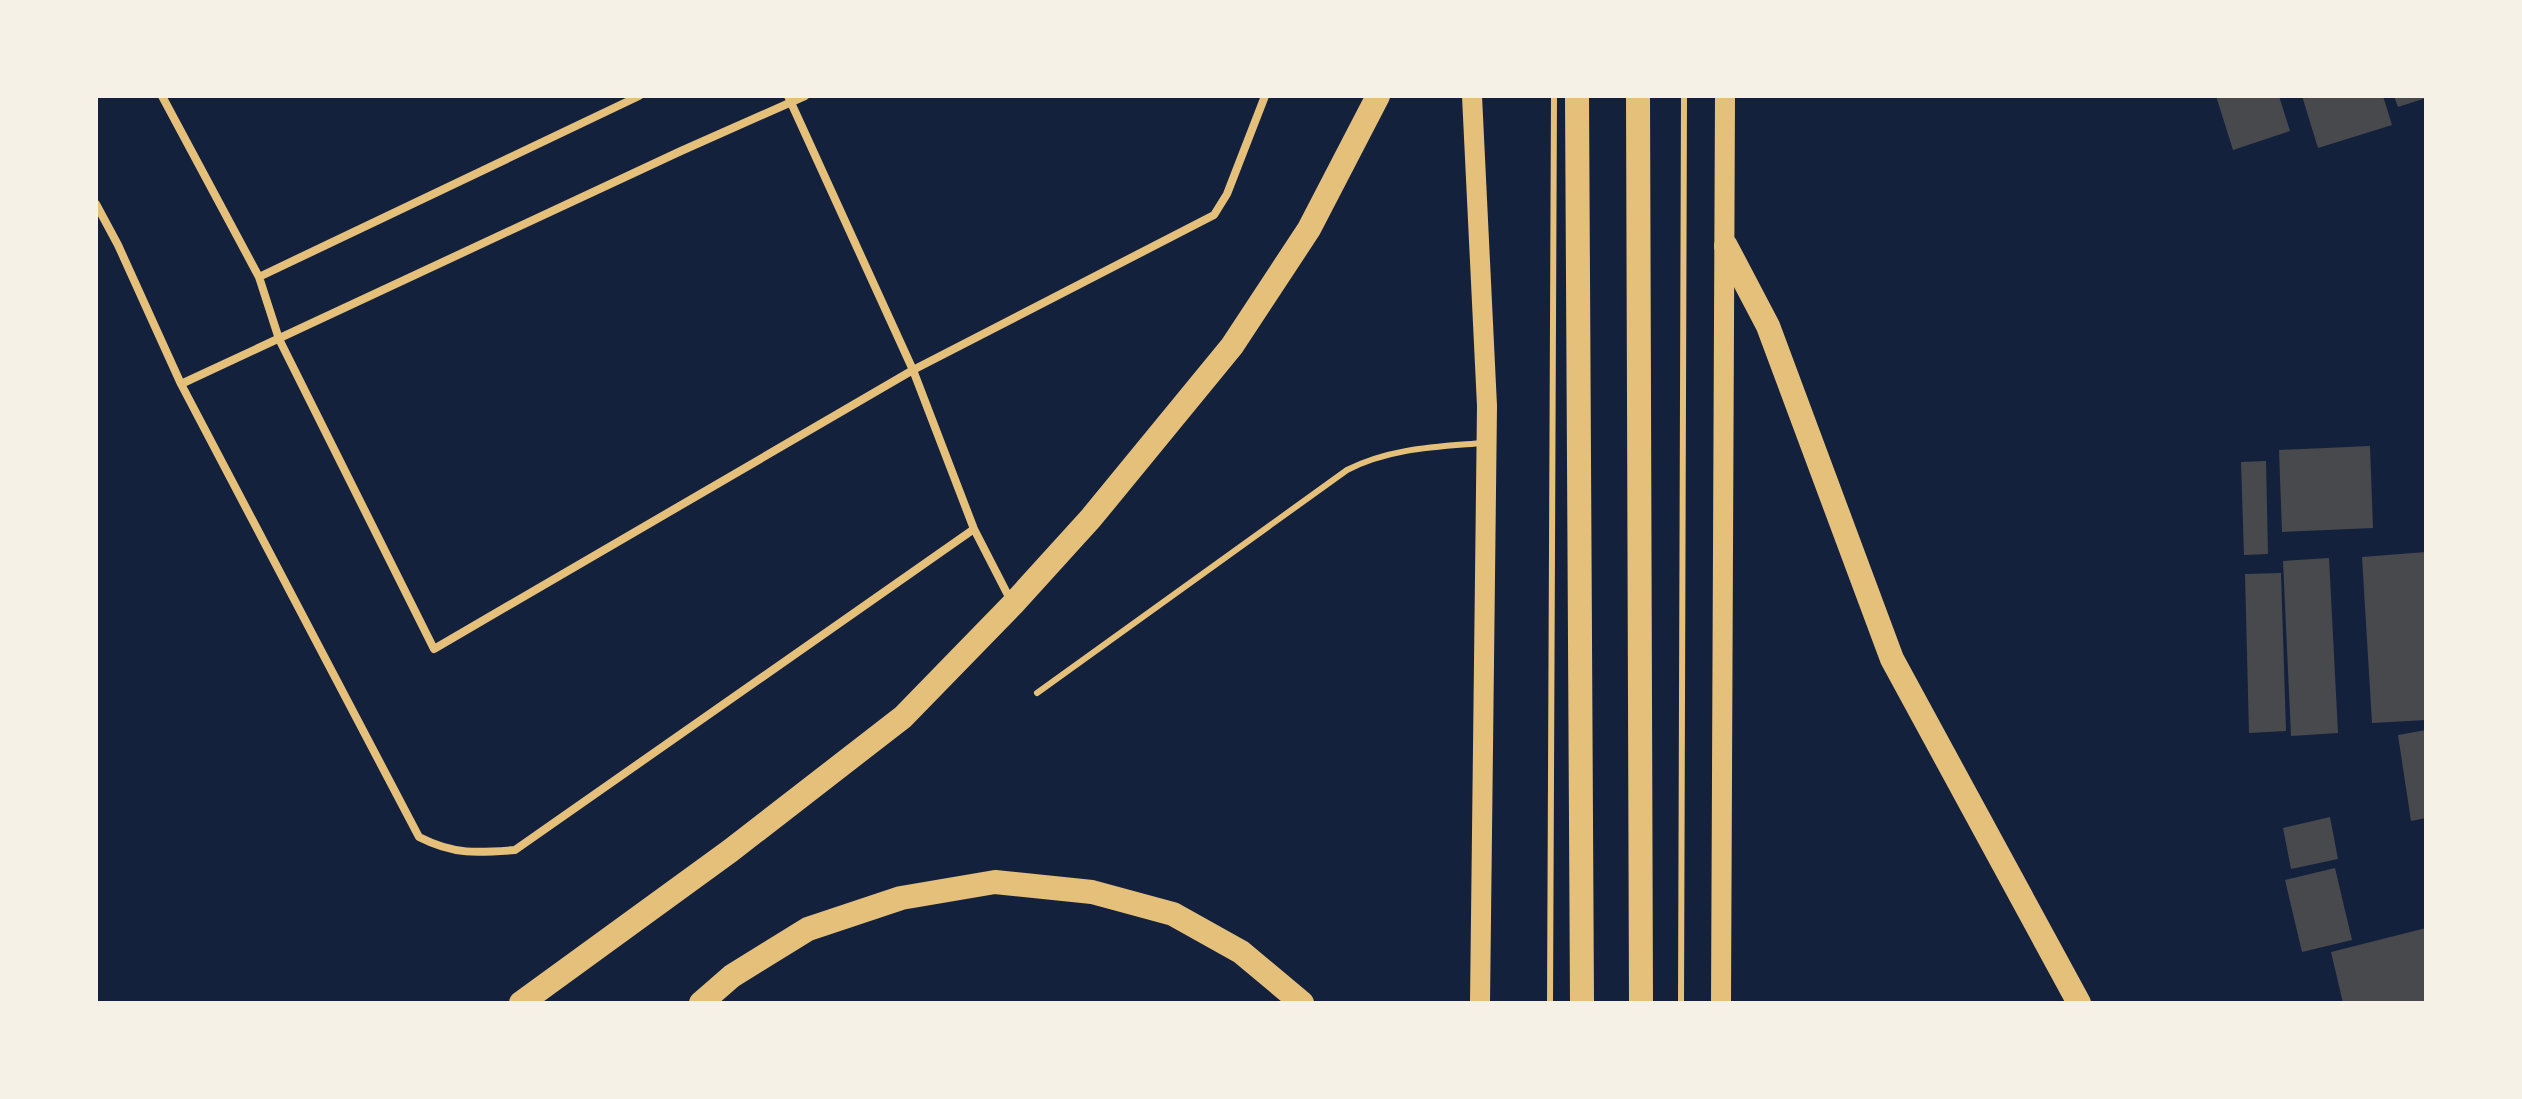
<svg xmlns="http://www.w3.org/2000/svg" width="2522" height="1099" font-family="Roboto,sans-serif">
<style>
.building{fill:#48494c}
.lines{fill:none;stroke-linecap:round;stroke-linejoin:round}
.service{stroke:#e5c07b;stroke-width:6}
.minor{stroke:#e5c07b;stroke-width:8}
.primary{stroke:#e5c07b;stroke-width:20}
.motorway{stroke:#e5c07b;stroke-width:24}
</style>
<rect width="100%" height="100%" fill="#14213d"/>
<path class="building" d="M2216,96H2279L2290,131L2233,150Z
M2302,96H2383L2392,125L2318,148Z
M2394,96H2426V98L2398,107Z
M2370,446L2373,528L2282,532L2279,450Z
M2266,461L2268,554L2244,555L2241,462Z
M2426,552V720L2372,723L2362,557Z
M2329,558L2338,733L2291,736L2283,561Z
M2281,573L2286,731L2249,733L2245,574Z
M2426,730V818L2411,821L2398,735Z
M2330,817L2338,859L2291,869L2283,828Z
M2335,868L2352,940L2302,952L2285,880Z
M2426,928V1003H2343L2331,952Z"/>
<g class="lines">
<path class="service" d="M1037,693L1347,470C1390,448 1436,447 1483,443
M1550,1003L1554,96
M1681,1003L1684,96"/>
<path class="minor" d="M162,96L259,277L279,339L434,649L913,370L974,529
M788,96L913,370L1214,215L1227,194L1265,96
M96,204L118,245L181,384L419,837C454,855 478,853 515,850L974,529L1011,601
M259,277L639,96
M181,384L681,151L805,96"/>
<path class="primary" d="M1472,96L1487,406L1480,1003
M1721,1003L1725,96"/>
<path class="motorway" d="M1577,96L1582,1003
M1638,96L1641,1003
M1726,246L1768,326L1892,659L2079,1003
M521,1003L730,851L903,717L1013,604L1091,518L1232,346L1309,229L1378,96
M701,1003L732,976L808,929L901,898L995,882L1092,892L1173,914L1241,952L1302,1003"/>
</g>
<rect width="2522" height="1099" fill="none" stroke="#f6f1e7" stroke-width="196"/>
</svg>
